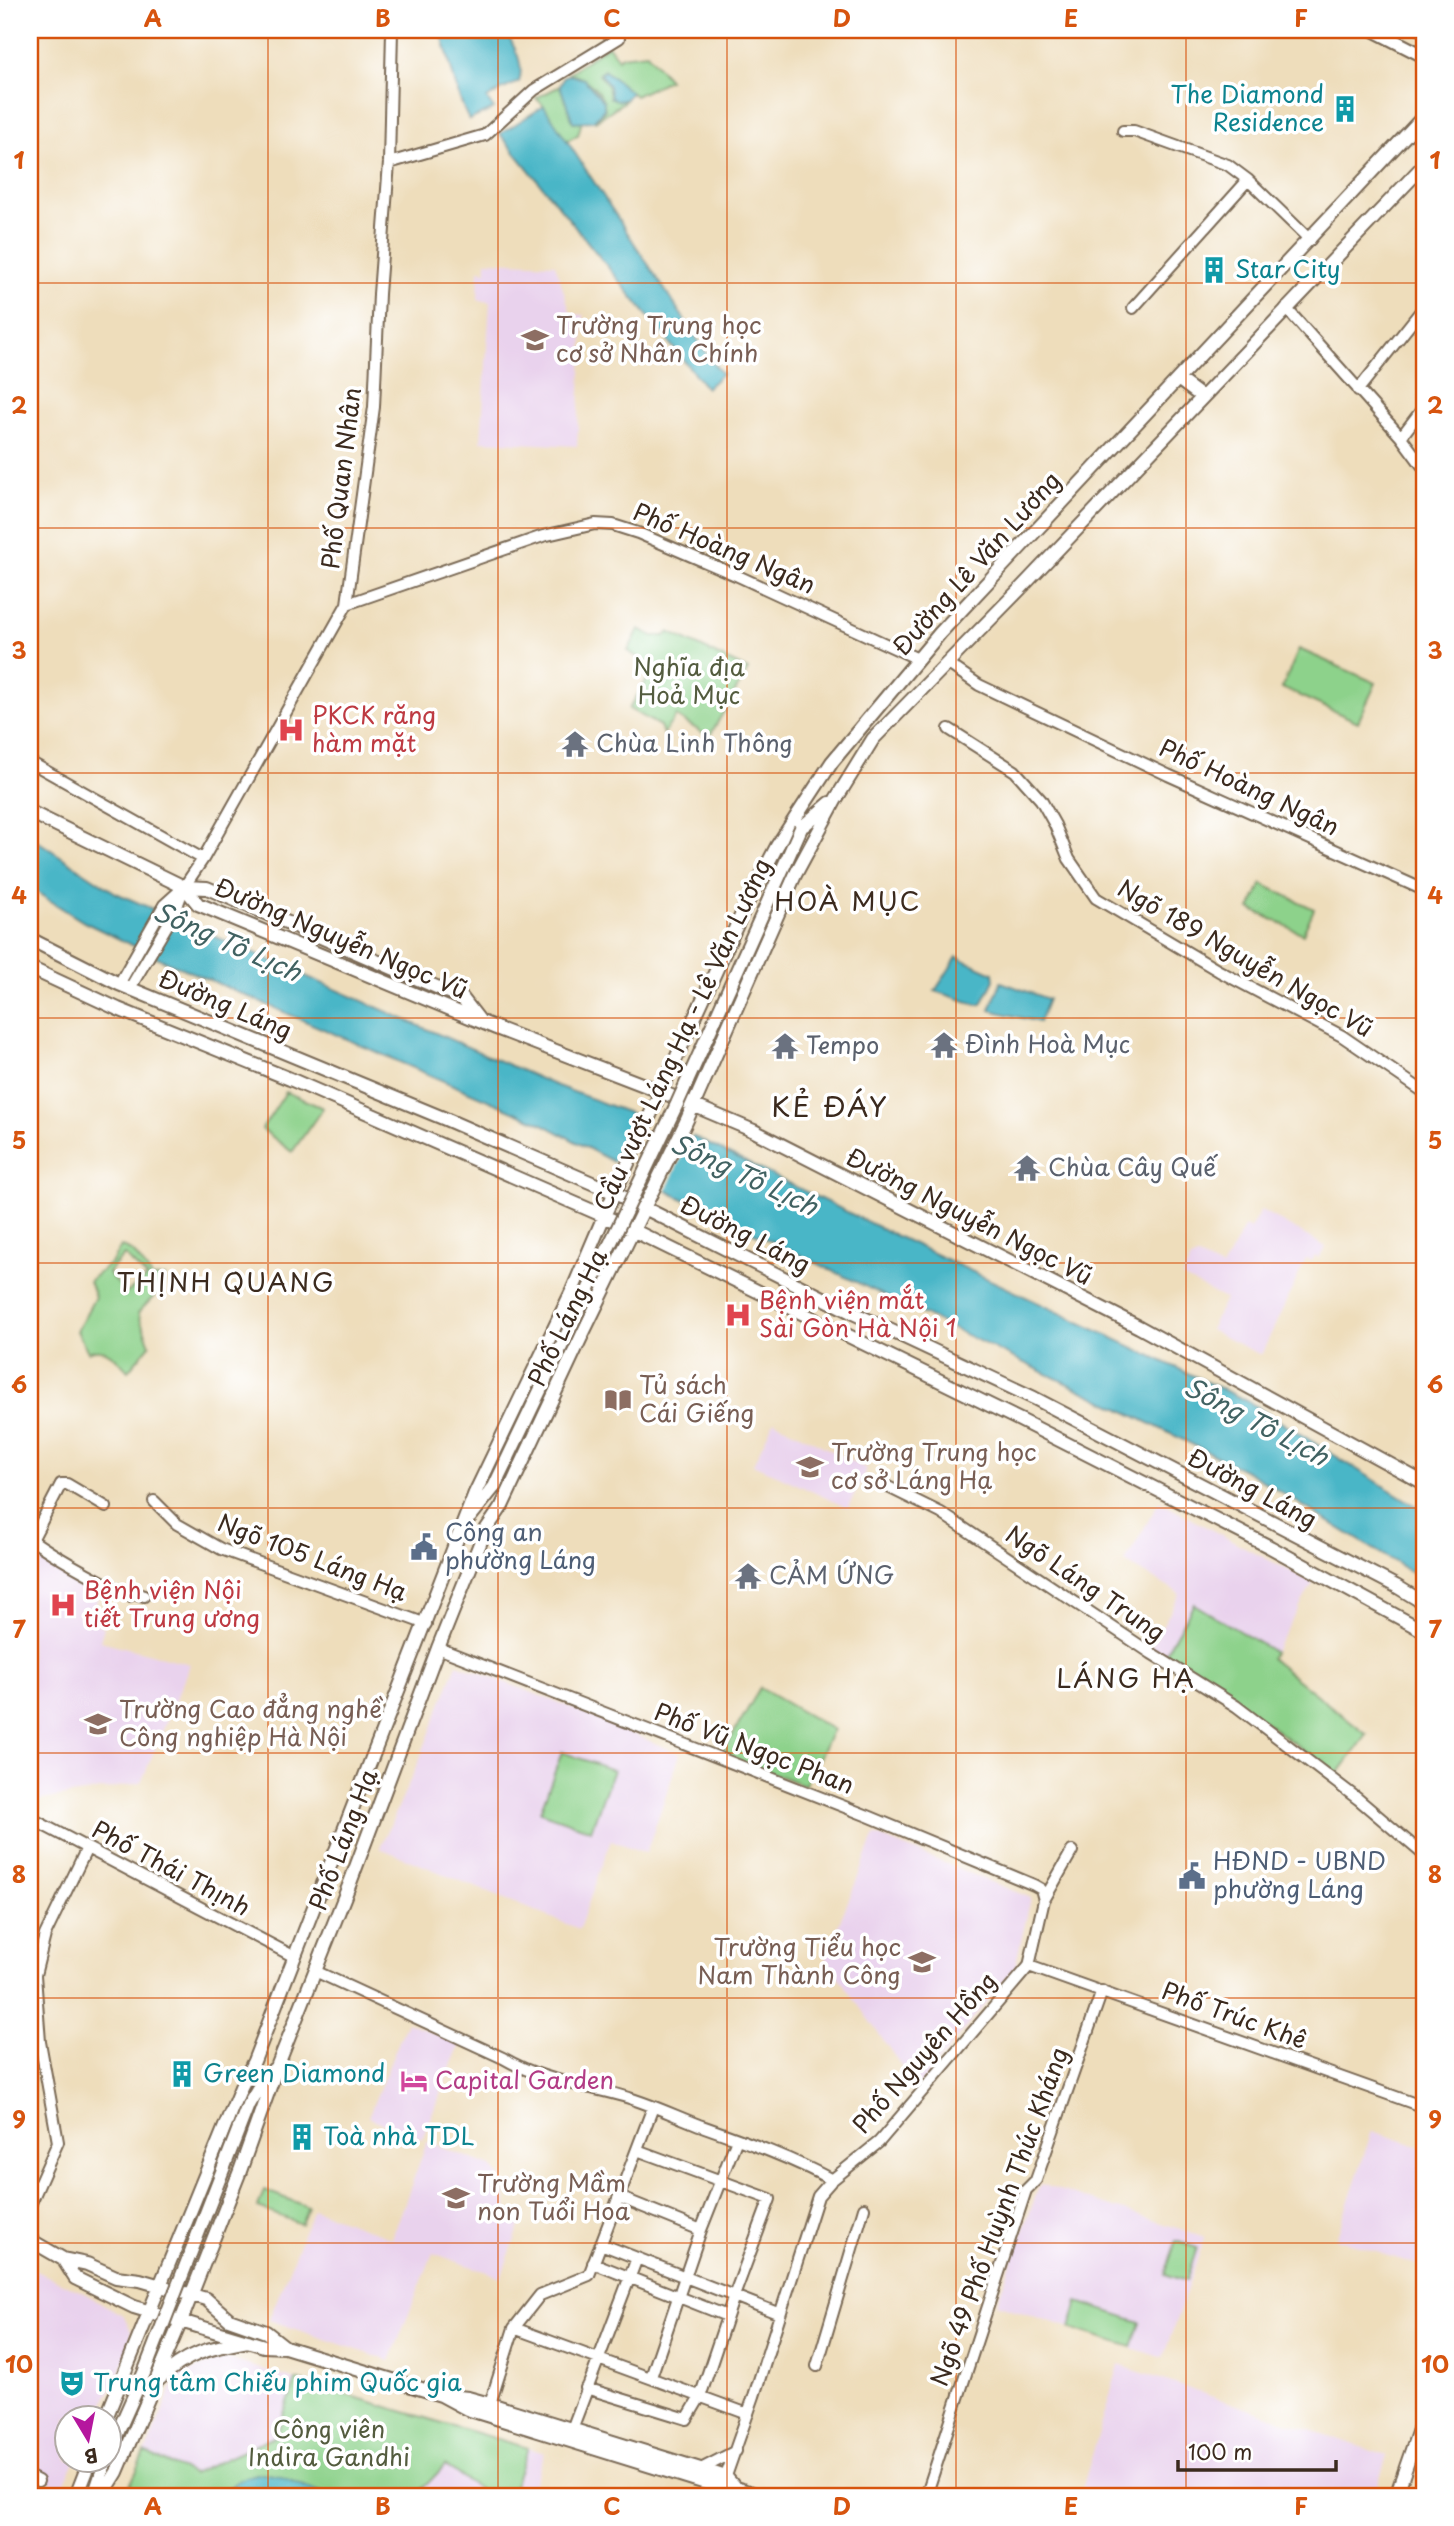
<svg xmlns="http://www.w3.org/2000/svg" width="1454" height="2526" font-family="'Playpen Sans',sans-serif">
<style>
.built{fill:#e9d2ed}
.green{fill:#8dd28b;stroke:#647e54;stroke-width:2;fill-rule:evenodd}
.water{fill:#4ab6c7;stroke:#427072;stroke-width:2}
.pier{fill:#edb}
.lines{fill:none;stroke-linecap:round;stroke-linejoin:round}
.minor-casing{stroke:#7a6955;stroke-width:14}
.major-casing{stroke:#7a6955;stroke-width:16}
.minor{stroke:#fff;stroke-width:10}
.major{stroke:#fff;stroke-width:12}
.major-bridge-casing{stroke:#7a6955;stroke-width:16;stroke-linecap:butt}
.major-bridge{stroke:#fff;stroke-width:12}
.grid{fill:none;stroke:#d7540e;stroke-width:2;stroke-opacity:0.55}
.labels{text-anchor:middle;stroke-width:7;stroke-linejoin:round;paint-order:stroke}
.culture-label{font-size:24px;fill:#0d838f;stroke:#fff;text-anchor:start}
.education-label{font-size:24px;fill:#785e54;stroke:#fff;text-anchor:start}
.street-label{font-size:24px;fill:#3b2a1e;stroke:#fff}
.park-label{font-size:24px;fill:#545c3f;stroke:#fff}
.health-label{font-size:24px;fill:#be3a42;stroke:#fff;text-anchor:start}
.worship-label{font-size:24px;fill:#5b616d;stroke:#fff;text-anchor:start}
.service-label{font-size:24px;fill:#4e5e75;stroke:#fff;text-anchor:start}
.hotel-label{font-size:24px;fill:#b23c85;stroke:#fff;text-anchor:start}
.neighbourhood-label{font-size:26px;letter-spacing:2px;fill:#3b2a1e;stroke:#fff}
.water-label{font-size:26px;font-style:italic;fill:#416262;stroke:#fff}
.quarter-label{font-size:28px;letter-spacing:2px;fill:#3b2a1e;stroke:#fff}
.neatline{fill:none;stroke:#d7540e;stroke-width:2.5}
.grid-label{font-size:23px;text-anchor:middle;font-weight:bold;fill:#d7540e}
</style>
<rect width="100%" height="100%" fill="#fff"/>
<filter id="ink" filterUnits="userSpaceOnUse"><feTurbulence type="fractalNoise" baseFrequency=".0143" numOctaves="2"/><feDisplacementMap in="SourceGraphic" scale="14" xChannelSelector="R" yChannelSelector="G"/><feConvolveMatrix kernelMatrix="1 2 1 2 8 2 1 2 1" color-interpolation-filters="sRGB"/></filter>
<filter id="wash" filterUnits="userSpaceOnUse"><feTurbulence type="fractalNoise" baseFrequency=".00686" numOctaves="4" result="noise"/><feDisplacementMap in="SourceGraphic" scale="28" xChannelSelector="R" yChannelSelector="G"/><feGaussianBlur stdDeviation="1.57" result="paint"/><feColorMatrix in="noise" values="0 0 0 0 0 0 0 0 0 0 0 0 0 0 0 0 0 1.4 0 .05"/><feComposite in="paint" operator="in"/></filter>
<g filter="url(#wash)">
<rect width="100%" height="100%" fill="#edb"/>
<path class="built" d="M486,261L555,264L571,314L584,315L577,446L481,441L490,302L478,300L479,270L486,271Z
M1261,1210L1326,1247L1319,1258L1315,1256L1312,1261L1306,1259L1261,1355L1210,1330L1225,1299L1182,1277L1191,1259L1198,1257L1222,1268L1245,1226L1250,1229Z
M774,1421L867,1469L848,1508L753,1464Z
M1159,1502L1313,1583L1274,1652L1194,1604L1164,1655L1151,1647L1180,1594L1125,1562Z
M30,1552L100,1589L91,1621L104,1627L100,1641L190,1664L141,1783L30,1802Z
M457,1664L577,1710L680,1754L646,1853L611,1840L579,1929L380,1848L418,1763Z
M875,1835L1031,1898L1015,1967L917,2088L825,1958Z
M407,2022L460,2044L422,2139L368,2117Z
M1372,2131L1424,2148V2267L1336,2239Z
M427,2142L491,2166L501,2178L510,2219L521,2223L501,2277L433,2253L390,2361L269,2320L313,2209L392,2238Z
M1040,2184L1205,2237L1163,2358L996,2304Z
M30,2268L86,2294L124,2316L131,2331V2348L97,2417L66,2418V2460H76L62,2488L30,2473Z
M225,2358L296,2380L276,2436L191,2474L145,2453L177,2376Z
M1119,2365L1387,2456L1374,2496H1080Z
M528,2448L545,2453L529,2496H510Z
M445,2465L488,2496H416Z"/>
<path class="green" d="M608,45L618,59L621,56L647,53L669,80L635,96L604,70L599,74L608,86L610,98L625,101L594,122L605,110C604,91 585,78 569,73Z
M560,86L573,122L582,121L578,135L563,143L544,106L536,98Z
M639,629L653,636H665L669,632L748,670L709,737L676,716L663,734L660,726L629,709L654,668L628,651Z
M1299,649L1376,683L1358,722L1282,688Z
M1262,884L1314,909L1303,934L1250,909Z
M286,1092L323,1108L292,1152L262,1129Z
M121,1246L133,1252L153,1278L165,1277L162,1288L138,1313L150,1345L128,1371C116,1358 106,1344 88,1352L77,1331L95,1297L89,1281L112,1262ZM124,1255L147,1277L127,1293L108,1273Z
M1194,1604L1274,1652L1270,1658L1367,1735L1337,1775L1243,1706L1164,1655Z
M760,1688L833,1730L805,1785L721,1755Z
M562,1752L613,1770L591,1830L540,1812Z
M264,2190L308,2207L301,2224L258,2208Z
M1176,2241L1197,2248L1186,2281L1165,2274Z
M1078,2302L1140,2322L1132,2347L1070,2328Z
M296,2380L528,2448L510,2496H488L445,2465L416,2496H125L145,2453L192,2474L276,2436Z"/>
<path class="water" d="M440,30H505C514,47 525,63 519,82L503,89L487,99L494,109L469,120C454,92 451,59 440,30Z
M605,71L631,92L626,99L619,101L611,98L609,86L600,73Z
M570,75L584,79L604,102V109L593,121L573,122L560,86L564,76Z
M544,106L713,363L722,374L706,388L500,134Z
M30,836L116,893L552,1084L696,1138L888,1232L1247,1401L1424,1511V1580L1248,1472L1141,1419L673,1194L541,1123L161,959L84,922L30,888Z
M957,957L993,973L994,980L982,1004L978,1005L935,991Z
M1001,982L1048,999L1039,1022L990,1010Z
M262,2473L279,2476L329,2496H223C233,2481 244,2476 262,2473Z"/>
<path class="pier" d="M637,1112L693,1133L665,1192L612,1165Z"/>
</g>
<g filter="url(#ink)">
<g class="lines">
<defs>
<path id="minor" d="M1123,131H1134L1228,165L1248,180L1310,240
M389,163L485,135L534,90L619,38L618,30
M1133,308L1248,180
M1286,308L1401,437L1424,468
M1358,390L1424,307
M1401,437L1424,407
M347,604L543,536L595,524L613,525L638,533L738,576L918,659
M947,663L979,685L1168,775L1424,890
M949,729L1015,771L1041,800L1055,825L1069,859L1096,898L1219,971L1342,1036L1424,1092
M30,762L203,859
M119,984L164,905L184,887L203,859L347,604L374,407L379,294L389,163L392,30
M130,988L175,912L183,890
M884,1485L941,1513L1151,1653L1236,1706L1358,1799L1424,1855
M154,1501L177,1524L221,1549L426,1624
M106,1507L67,1484H61L32,1540C62,1561 96,1579 130,1596L134,1593L144,1596
M438,1648L868,1816L1034,1885L1041,1889L1044,1900
M30,1818L293,1956
M1029,1966L1424,2107
M315,1971L503,2058C543,2081 575,2083 619,2095C646,2102 673,2115 699,2125C744,2141 790,2157 832,2180
M619,2197L701,2230
M30,2205L58,2142L40,2042L35,1975L45,1935L87,1848
M601,2244L780,2314
M593,2263L727,2316
M514,2328L748,2414
M817,2366L864,2208
M651,2377L701,2230L737,2139
M586,2388L687,2419L700,2397L734,2296L770,2199L637,2150
M490,2404L514,2328L540,2295L589,2275L653,2107
M572,2429L637,2258
M701,2469L736,2451
M30,2477L38,2481
M719,2496L754,2396L818,2196L832,2180L879,2142L1029,1966L1044,1900L1072,1851
M926,2496L1026,2190L1036,2180L1102,1991"/>
<path id="major" d="M1373,30L1424,56
M1422,30L1424,31
M1178,379L1202,397
M30,812L184,887L207,888L462,998L479,1020
M801,828L830,803
M184,887L198,904L496,1028L662,1092L754,1131L1139,1327L1424,1483
M30,939L119,984L443,1118L615,1193L851,1312L1034,1398L1396,1586L1424,1603
M30,968L118,1009L290,1079L604,1216L1022,1421L1270,1547L1424,1631
M470,1517L494,1487
M248,2105L263,2080L274,2069
M30,2240L63,2259L87,2264L116,2277L140,2280L206,2299L229,2319L266,2332L285,2347
M63,2259L75,2278L134,2307L264,2346L285,2347L441,2395L467,2409L722,2488H735L761,2496
M157,2381C187,2353 208,2348 248,2341
M448,2396L468,2398L490,2404L726,2477L735,2488
M106,2418L241,2087L254,2061L475,1493L572,1291L604,1216L746,905L777,846L832,762L940,633L1424,116
M76,2496L90,2460
M94,2496L106,2460
M102,2496L117,2472L181,2321L240,2171L277,2067L350,1883L438,1648L485,1531L502,1506L583,1333L686,1122L795,875L836,799L873,739L1021,588L1424,165
M1396,2496L1424,2415"/>
</defs>
<use href="#minor" class="minor-casing"/>
<use href="#major" class="major-casing"/>
<use href="#minor" class="minor"/>
<use href="#major" class="major"/>
<defs>
<path id="major-bridge" d="M494,1487L677,1104L801,828
M108,2454L144,2373L248,2105"/>
</defs>
<use href="#major-bridge" class="major-bridge-casing"/>
<use href="#major-bridge" class="major-bridge"/>
</g>
</g>
<path class="grid" d="M268,30V2496M498,30V2496M727,30V2496M956,30V2496M1186,30V2496M30,283H1424M30,528H1424M30,773H1424M30,1018H1424M30,1263H1424M30,1508H1424M30,1753H1424M30,1998H1424M30,2243H1424"/>
<defs>
<symbol id="building-bare" viewBox="-9 -9 18 18"><path d="M-4-6H4V6H1V3H-1V6H-4ZM-2.5-4.3h1.7v1.8h-1.7ZM.8-4.3h1.7v1.8H.8ZM-2.5-1h1.7V.8h-1.7ZM.8-1h1.7V.8H.8Z" fill="#0f9aa8" stroke="#fff" stroke-width="2.5" paint-order="stroke"/></symbol>
<symbol id="school-bare" viewBox="-9 -9 18 18"><path d="M0-5L7-2L0 1L-7-2ZM-4 1L0 2.5L4 1V4Q0 6-4 4Z" fill="#8d6e63" stroke="#fff" stroke-width="2.5" paint-order="stroke"/></symbol>
<symbol id="hospital-bare" viewBox="-9 -9 18 18"><path d="M-5-5h3v3.5h4V-5h3V5h-3V1.5h-4V5h-3Z" fill="#e0444e" stroke="#fff" stroke-width="2.5" paint-order="stroke"/></symbol>
<symbol id="temple-bare" viewBox="-9 -9 18 18"><path d="M0-6L5-2H3V0L6.5 2.5H4V6H1.5V3h-3V6H-4V2.5H-6.5L-3 0V-2H-5Z" fill="#6b7280" stroke="#fff" stroke-width="2.5" paint-order="stroke"/></symbol>
<symbol id="library-bare" viewBox="-9 -9 18 18"><path d="M-6-4Q-3-5.5-.7-3.5V5Q-3 3-6 4ZM6-4Q3-5.5 .7-3.5V5Q3 3 6 4Z" fill="#8d6e63" stroke="#fff" stroke-width="2.5" paint-order="stroke"/></symbol>
<symbol id="civic-bare" viewBox="-9 -9 18 18"><path d="M-.6-6.5H3V-4.5H.6V-3L4-1V1h2V6H-6V1h2V-1L-.6-3ZM-1.2 2.5V6h2.4V2.5Z" fill="#5c6f8a" stroke="#fff" stroke-width="2.5" paint-order="stroke"/></symbol>
<symbol id="university-bare" viewBox="-9 -9 18 18"><path d="M0-5L7-2L0 1L-7-2ZM-4 1L0 2.5L4 1V4Q0 6-4 4Z" fill="#8d6e63" stroke="#fff" stroke-width="2.5" paint-order="stroke"/></symbol>
<symbol id="hotel-bare" viewBox="-9 -9 18 18"><path d="M-6-4.5h1.5V1H6V5H4.5V3h-9V5H-6ZM-4 0a1.8 1.8 0 1 1 3.6 0ZM.5 0V-2.5h3Q6-2.5 6 0Z" fill="#d1479c" stroke="#fff" stroke-width="2.5" paint-order="stroke"/></symbol>
<symbol id="theatre-bare" viewBox="-9 -9 18 18"><path d="M-5-5.5Q0-4 5-5.5V0Q5 5 0 6Q-5 5-5 0ZM-3.3-2.5H-1v1.5H-3.3ZM1-2.5H3.3v1.5H1ZM-2.8 1Q0 5.5 2.8 1Z" fill="#0f9aa8" stroke="#fff" stroke-width="2.5" paint-order="stroke"/></symbol>
</defs>
<g fill-rule="evenodd">
<use href="#building-bare" x="1326" y="90" width="38" height="38"/>
<use href="#building-bare" x="1195" y="251" width="38" height="38"/>
<use href="#school-bare" x="516" y="321" width="38" height="38"/>
<use href="#hospital-bare" x="272" y="711" width="38" height="38"/>
<use href="#temple-bare" x="556" y="725" width="38" height="38"/>
<use href="#temple-bare" x="925" y="1026" width="38" height="38"/>
<use href="#temple-bare" x="766" y="1027" width="38" height="38"/>
<use href="#temple-bare" x="1008" y="1149" width="38" height="38"/>
<use href="#hospital-bare" x="719" y="1296" width="38" height="38"/>
<use href="#library-bare" x="599" y="1381" width="38" height="38"/>
<use href="#school-bare" x="791" y="1448" width="38" height="38"/>
<use href="#civic-bare" x="405" y="1528" width="38" height="38"/>
<use href="#temple-bare" x="729" y="1557" width="38" height="38"/>
<use href="#hospital-bare" x="44" y="1586" width="38" height="38"/>
<use href="#university-bare" x="79" y="1705" width="38" height="38"/>
<use href="#civic-bare" x="1173" y="1857" width="38" height="38"/>
<use href="#school-bare" x="903" y="1943" width="38" height="38"/>
<use href="#building-bare" x="163" y="2055" width="38" height="38"/>
<use href="#hotel-bare" x="395" y="2062" width="38" height="38"/>
<use href="#building-bare" x="283" y="2118" width="38" height="38"/>
<use href="#school-bare" x="437" y="2179" width="38" height="38"/>
<use href="#theatre-bare" x="53" y="2364" width="38" height="38"/>
</g>
<g class="labels">
<g class="culture-label">
<text x="1324" y="103" text-anchor="end">The Diamond<tspan x="1324" dy="28">Residence</tspan></text>
<text x="1235" y="278">Star City</text>
<text x="203" y="2082">Green Diamond</text>
<text x="323" y="2145">Toà nhà TDL</text>
<text x="93" y="2391">Trung tâm Chiếu phim Quốc gia</text>
</g>
<g class="education-label">
<text x="556" y="334">Trường Trung học<tspan x="556" dy="28">cơ sở Nhân Chính</tspan></text>
<text x="639" y="1394">Tủ sách<tspan x="639" dy="28">Cái Giếng</tspan></text>
<text x="831" y="1461">Trường Trung học<tspan x="831" dy="28">cơ sở Láng Hạ</tspan></text>
<text x="119" y="1718">Trường Cao đẳng nghề<tspan x="119" dy="28">Công nghiệp Hà Nội</tspan></text>
<text x="901" y="1956" text-anchor="end">Trường Tiểu học<tspan x="901" dy="28">Nam Thành Công</tspan></text>
<text x="477" y="2192">Trường Mầm<tspan x="477" dy="28">non Tuổi Hoa</tspan></text>
</g>
<g class="street-label">
<text transform="translate(342 478) rotate(-83)" y="8">Phố Quan Nhân</text>
<text transform="translate(724 549) rotate(23)" y="8">Phố Hoàng Ngân</text>
<text transform="translate(977 564) rotate(-48)" y="8">Đường Lê Văn Lương</text>
<text transform="translate(1249 788) rotate(25)" y="8">Phố Hoàng Ngân</text>
<text transform="translate(341 939) rotate(23)" y="8">Đường Nguyễn Ngọc Vũ</text>
<text transform="translate(1245 959) rotate(30)" y="8">Ngõ 189 Nguyễn Ngọc Vũ</text>
<text transform="translate(225 1005) rotate(23)" y="8">Đường Láng</text>
<text transform="translate(683 1035) rotate(-65)" y="8">Cầu vượt Láng Hạ - Lê Văn Lương</text>
<text transform="translate(969 1217) rotate(27)" y="8">Đường Nguyễn Ngọc Vũ</text>
<text transform="translate(745 1235) rotate(27)" y="8">Đường Láng</text>
<text transform="translate(568 1318) rotate(-64)" y="8">Phố Láng Hạ</text>
<text transform="translate(1252 1489) rotate(28)" y="8">Đường Láng</text>
<text transform="translate(312 1558) rotate(21)" y="8">Ngõ 105 Láng Hạ</text>
<text transform="translate(1085 1584) rotate(34)" y="8">Ngõ Láng Trung</text>
<text transform="translate(754 1749) rotate(21)" y="8">Phố Vũ Ngọc Phan</text>
<text transform="translate(344 1840) rotate(-69)" y="8">Phố Láng Hạ</text>
<text transform="translate(171 1869) rotate(28)" y="8">Phố Thái Thịnh</text>
<text transform="translate(1234 2016) rotate(20)" y="8">Phố Trúc Khê</text>
<text transform="translate(925 2053) rotate(-49)" y="8">Phố Nguyên Hồng</text>
<text transform="translate(1000 2217) rotate(-70)" y="8">Ngõ 49 Phố Huỳnh Thúc Kháng</text>
</g>
<g class="park-label">
<text x="689" y="676">Nghĩa địa<tspan x="689" dy="28">Hoả Mục</tspan></text>
<text x="329" y="2438">Công viên<tspan x="329" dy="28">Indira Gandhi</tspan></text>
</g>
<g class="health-label">
<text x="312" y="724">PKCK răng<tspan x="312" dy="28">hàm mặt</tspan></text>
<text x="759" y="1309">Bệnh viện mắt<tspan x="759" dy="28">Sài Gòn Hà Nội 1</tspan></text>
<text x="84" y="1599">Bệnh viện Nội<tspan x="84" dy="28">tiết Trung ương</tspan></text>
</g>
<g class="worship-label">
<text x="596" y="752">Chùa Linh Thông</text>
<text x="965" y="1053">Đình Hoà Mục</text>
<text x="806" y="1054">Tempo</text>
<text x="1048" y="1176">Chùa Cây Quế</text>
<text x="769" y="1584">CẢM ỨNG</text>
</g>
<g class="service-label">
<text x="445" y="1541">Công an<tspan x="445" dy="28">phường Láng</tspan></text>
<text x="1213" y="1870">HĐND - UBND<tspan x="1213" dy="28">phường Láng</tspan></text>
</g>
<g class="hotel-label">
<text x="435" y="2089">Capital Garden</text>
</g>
<g class="neighbourhood-label">
<text x="848" y="911">HOÀ MỤC</text>
<text x="226" y="1292">THỊNH QUANG</text>
<text x="1126" y="1688">LÁNG HẠ</text>
</g>
<g class="water-label">
<text transform="translate(227 942) rotate(24)" y="9">Sông Tô Lịch</text>
<text transform="translate(744 1175) rotate(25)" y="9">Sông Tô Lịch</text>
<text transform="translate(1256 1422) rotate(28)" y="9">Sông Tô Lịch</text>
</g>
<g class="quarter-label">
<text x="830" y="1117">KẺ ĐÁY</text>
</g>
</g>
<rect width="1454" height="2526" fill="none" stroke="#fff" stroke-width="77"/>
<g transform="translate(88 2439) rotate(170)"><circle r="33" fill="#ffffff" stroke="#b1aaa5" stroke-width="2"/>
<path d="M0-5L12 26L0 18L-12 26Z" fill="#b5179e"/>
<text y="-10" font-size="19" font-weight="bold" text-anchor="middle" fill="#3b2a1e">B</text>
</g>
<path d="M1178 2460v10h158v-10" fill="none" stroke="#3b2a1e" stroke-width="3.5"/>
<text x="1188" y="2460" font-size="21" fill="#3b2a1e" stroke="#ffffff" stroke-width="5" paint-order="stroke">100 m</text>
<rect x="38" y="38" width="1378" height="2450" class="neatline"/>
<g class="grid-label">
<text x="153" y="27">A</text>
<text x="383" y="27">B</text>
<text x="612" y="27">C</text>
<text x="842" y="27">D</text>
<text x="1071" y="27">E</text>
<text x="1301" y="27">F</text>
<text x="19" y="169">1</text>
<text x="1435" y="169">1</text>
<text x="19" y="414">2</text>
<text x="1435" y="414">2</text>
<text x="19" y="659">3</text>
<text x="1435" y="659">3</text>
<text x="19" y="904">4</text>
<text x="1435" y="904">4</text>
<text x="19" y="1149">5</text>
<text x="1435" y="1149">5</text>
<text x="19" y="1393">6</text>
<text x="1435" y="1393">6</text>
<text x="19" y="1638">7</text>
<text x="1435" y="1638">7</text>
<text x="19" y="1883">8</text>
<text x="1435" y="1883">8</text>
<text x="19" y="2128">9</text>
<text x="1435" y="2128">9</text>
<text x="19" y="2373">10</text>
<text x="1435" y="2373">10</text>
<text x="153" y="2515">A</text>
<text x="383" y="2515">B</text>
<text x="612" y="2515">C</text>
<text x="842" y="2515">D</text>
<text x="1071" y="2515">E</text>
<text x="1301" y="2515">F</text>
</g>
</svg>
